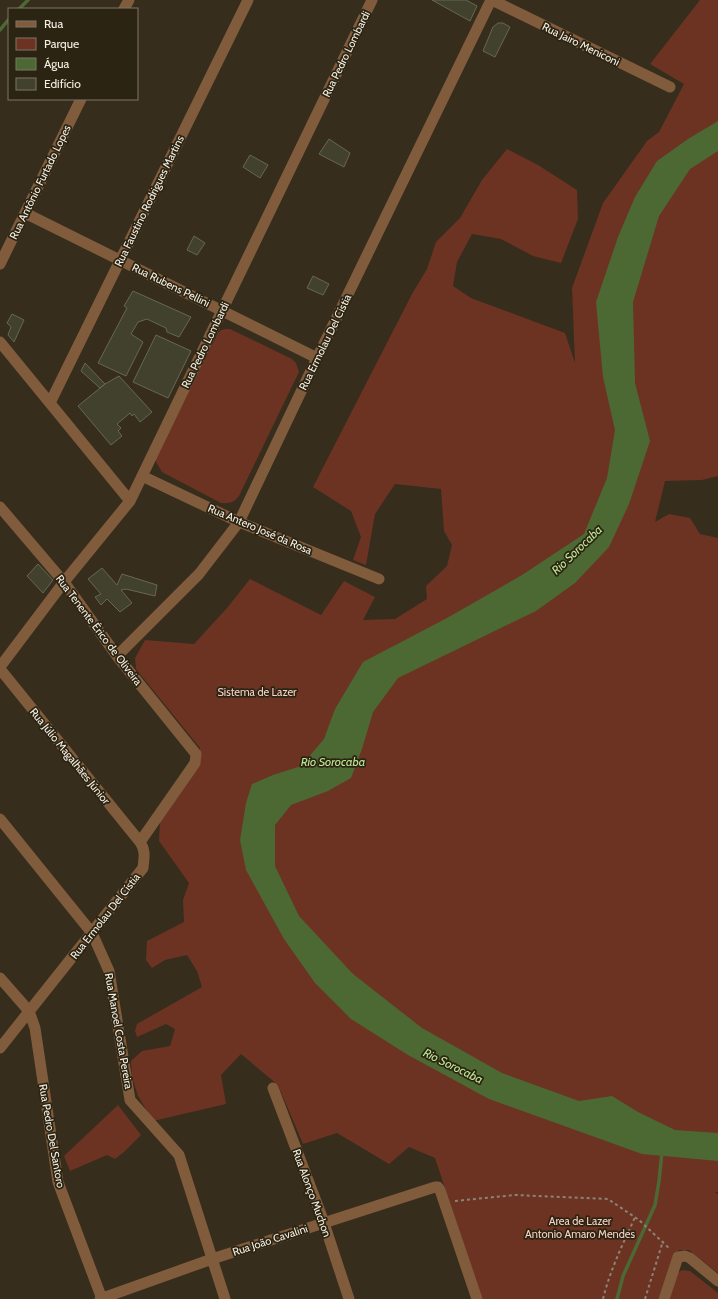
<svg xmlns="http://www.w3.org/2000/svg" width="718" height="1299" font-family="Cabin,sans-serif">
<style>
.green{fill:#6c3323}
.water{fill:#4c6933}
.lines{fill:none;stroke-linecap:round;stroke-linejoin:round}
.stream{stroke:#4c6933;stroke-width:3.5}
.building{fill:#41412d;stroke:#676752}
.path{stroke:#8b8475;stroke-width:2;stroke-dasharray:3 3;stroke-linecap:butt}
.minor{stroke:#805b3c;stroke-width:11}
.labels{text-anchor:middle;stroke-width:3.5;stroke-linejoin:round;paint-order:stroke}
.street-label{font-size:11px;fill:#f5efe4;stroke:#2c2412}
.park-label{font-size:11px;fill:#f8d1c6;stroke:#2c2412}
.water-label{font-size:12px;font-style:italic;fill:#bbe896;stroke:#2c2412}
</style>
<rect width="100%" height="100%" fill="#362d1c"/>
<path class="green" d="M700,0H718V476L702,480L665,481L655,522L669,514L690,518L700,534L718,538V1192H715L718,1194V1273L689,1250H679L673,1256L658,1299H482L435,1158L409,1147L389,1164L337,1133L303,1144L278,1085L241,1054L221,1075L226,1104L153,1121L138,1096L132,1077L131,1061L142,1051L170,1046L175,1029L166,1024L137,1037L135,1031L137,1024L202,987L197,971L187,955L165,960L152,968L146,960L147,941L184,922L183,900L189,883L159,841L160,820L198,762L200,748L136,669L135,658L145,640L194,644L227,608L250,579L321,615L344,581L375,597L363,620L395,619L427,599L426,586L447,566L452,545L444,531L441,489L395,484L375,514L366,565L353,560L361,537L351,511L313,487L412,294L427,269L436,242L460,218L482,180L507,149L538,165L577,190L578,219L561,263L533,256L501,239L472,234L457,262L453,286L471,298L565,333L575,363L572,288L603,203L647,141L659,132L684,84L650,64Z
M226,329H230L292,359L296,363L299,372L239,496C234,503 230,503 221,503L162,472L156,462V457L218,333L221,330Z
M118,1105L141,1135L124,1152L115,1159L107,1155L70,1171L64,1156Z
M682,1270L690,1271L718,1293V1299H667L676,1274Z"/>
<path class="water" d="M718,121V151L690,169L659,216L633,302L635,383L650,441L629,504L609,547L575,583L536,611L398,678L373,712L362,749L351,778L328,791L291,805L275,825V866L299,916L353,974L422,1028L502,1073L579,1101L612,1096L638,1112L675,1130L718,1133V1161L642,1154L489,1099L408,1055L351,1019L315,983L284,939L246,870L240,840L246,803L252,784L273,775L301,766L324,739L335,709L363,662L447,618L522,575L584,534L607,478L615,430L603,377L596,302L618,237L635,197L657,161L688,139Z"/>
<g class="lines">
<path class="stream" d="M19,9L28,0
M0,30L9,19
M617,1299L623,1276L655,1205L659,1181L662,1152"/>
</g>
<path class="building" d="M432,0H466L477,6L470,21Z
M498,23H503L510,27L495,57L483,51L493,27Z
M329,139L350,153L344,167L319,154Z
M250,155L268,165L260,178L243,167Z
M194,236L205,243L197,255L187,250Z
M313,276L329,284L323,295L307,288Z
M133,291L191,317L179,337L167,332L166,328L147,319L138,322L131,334L143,342L126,376L98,363L127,308L124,306Z
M12,314L24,320L14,342L8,335L11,327L7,323Z
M156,335L191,351L168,398L133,382Z
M85,363L105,384L100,388L81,371Z
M119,376L152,412L140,422L134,414L132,416L130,413L117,424L121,428L118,431L122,436L111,445L78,406L105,384Z
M38,564L53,580L43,593L27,576Z
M102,568L117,585L122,574L157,585L155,596L126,589L121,590L132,603L120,612L107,599L101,605L95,597L101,594L88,579Z"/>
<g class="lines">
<path class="path" d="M455,1201L515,1195L608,1199L639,1220L670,1249
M603,1299C610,1270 623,1244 635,1217
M645,1299L663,1241"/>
<path class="minor" d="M492,0L670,87
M124,9L129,0
M25,213L317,358
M0,264L81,99
M0,342L130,501
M50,403L248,0
M142,476L239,522L379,579
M0,507L57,574L64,582L117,656L196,754L195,763L140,842
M117,656L199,574L239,522L317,358L491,0
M0,667L64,582L130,501L372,0
M0,669L140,842C146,851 144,858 143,868L0,1048
M0,819L92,933L109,971L130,1100L179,1155L225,1299
M0,978L29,1011L35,1028L58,1182L102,1299
M273,1088L322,1217L349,1299
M100,1299L212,1259L435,1187H438L440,1190L477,1299
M664,1299L678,1257L685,1256L690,1258L718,1281"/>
</g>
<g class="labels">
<g class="street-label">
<text transform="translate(581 44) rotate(26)" y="4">Rua Jairo Meniconi</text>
<text transform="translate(346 54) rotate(-64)" y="4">Rua Pedro Lombardi</text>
<text transform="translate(40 182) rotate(-64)" y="4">Rua Antônio Furtado Lopes</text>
<text transform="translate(149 201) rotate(-64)" y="4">Rua Faustino Rodrigues Martins</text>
<text transform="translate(171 285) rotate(26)" y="4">Rua Rubens Pellini</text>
<text transform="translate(325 342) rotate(-64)" y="4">Rua Ermolau Del Cístia</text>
<text transform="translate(205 345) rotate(-64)" y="4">Rua Pedro Lombardi</text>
<text transform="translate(260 529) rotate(23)" y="4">Rua Antero José da Rosa</text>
<text transform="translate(99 630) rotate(53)" y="4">Rua Tenente Érico de Oliveira</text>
<text transform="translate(70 756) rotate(51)" y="4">Rua Júlio Magalhães Júnior</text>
<text transform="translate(105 916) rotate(-52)" y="4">Rua Ermolau Del Cístia</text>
<text transform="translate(119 1031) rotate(80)" y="4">Rua Manoel Costa Pereira</text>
<text transform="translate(52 1136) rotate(80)" y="4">Rua Pedro Del Santoro</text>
<text transform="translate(312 1193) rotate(70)" y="4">Rua Alonço Muchon</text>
<text transform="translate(270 1240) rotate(-18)" y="4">Rua João Cavalini</text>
</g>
<g class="park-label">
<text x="257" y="696">Sistema de Lazer</text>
<text x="580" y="1225">Area de Lazer<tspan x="580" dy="13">Antonio Amaro Mendes</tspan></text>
</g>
<g class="water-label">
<text transform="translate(577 550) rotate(-44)" y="4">Rio Sorocaba</text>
<text x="333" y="766">Rio Sorocaba</text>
<text transform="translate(453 1066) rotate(26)" y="4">Rio Sorocaba</text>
</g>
</g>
<rect x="8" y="8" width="130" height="92" fill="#2c2412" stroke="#7c7566"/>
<rect x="16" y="21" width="20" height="6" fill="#805b3c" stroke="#7c7566"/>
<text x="44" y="28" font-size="12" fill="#f5efe4">Rua</text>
<rect x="16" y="38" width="20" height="12" fill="#6c3323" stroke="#7c7566"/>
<text x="44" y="48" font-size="12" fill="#f5efe4">Parque</text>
<rect x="16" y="58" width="20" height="12" fill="#4c6933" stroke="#7c7566"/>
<text x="44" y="68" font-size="12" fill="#f5efe4">Água</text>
<rect x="16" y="78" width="20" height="12" fill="#41412d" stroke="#7c7566"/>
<text x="44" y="88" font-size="12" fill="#f5efe4">Edifício</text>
</svg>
